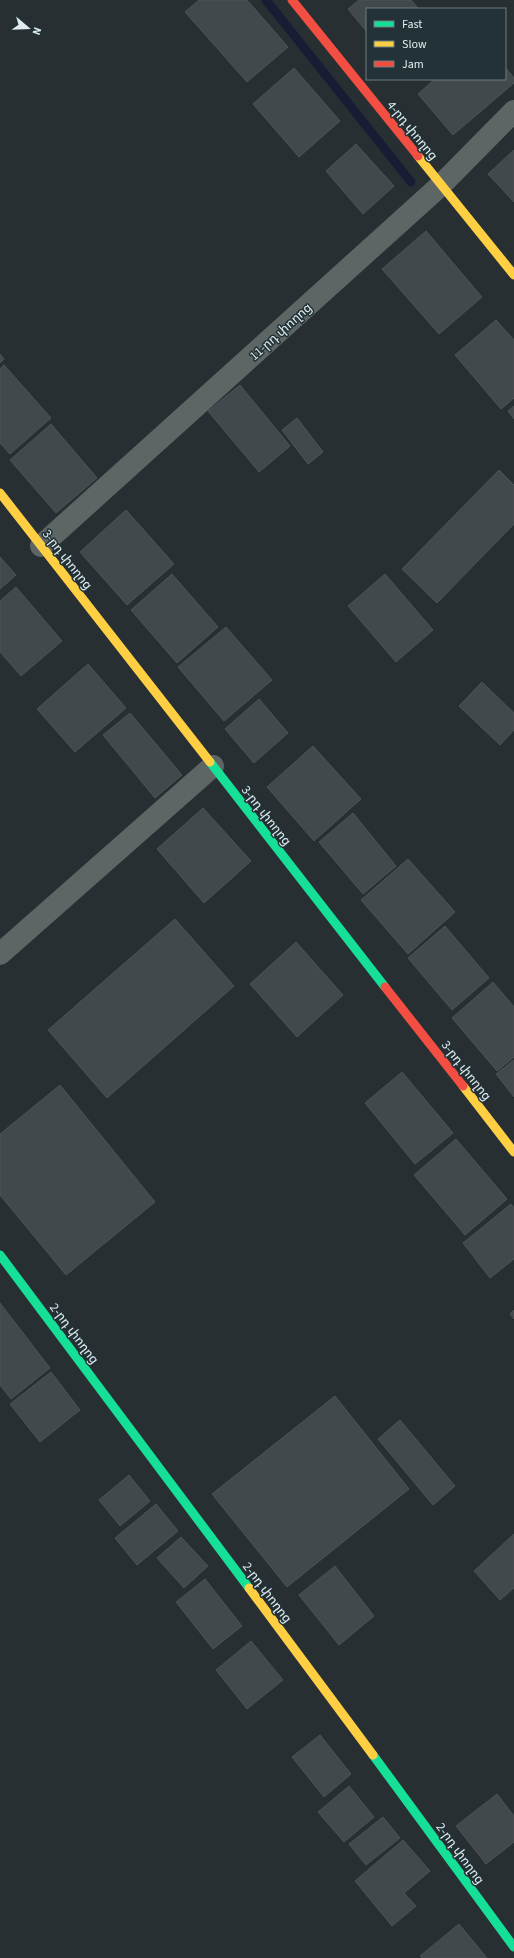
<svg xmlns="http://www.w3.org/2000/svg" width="514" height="1958" font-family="'Source Sans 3','Noto Sans Armenian',sans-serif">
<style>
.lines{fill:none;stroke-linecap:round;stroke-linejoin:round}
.stream{stroke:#181d34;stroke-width:9}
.building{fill:#42494c;stroke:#4d5357}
.street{stroke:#5d6565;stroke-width:22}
.fast{stroke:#16e098;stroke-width:9}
.slow{stroke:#ffcf43;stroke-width:9}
.jam{stroke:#f24e42;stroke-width:9}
.labels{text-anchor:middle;stroke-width:3;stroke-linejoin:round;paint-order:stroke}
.street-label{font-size:13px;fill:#e2ecef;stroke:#223237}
</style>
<rect width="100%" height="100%" fill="#272f32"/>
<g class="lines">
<path class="stream" d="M266,0L411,182"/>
</g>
<path class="building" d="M199,0H247L288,47L247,82L185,12Z
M359,0H411L419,9H367V32L348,9Z
M505,67L514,78V83L453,135L418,94L435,79H505Z
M294,68L340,121L299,157L253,104Z
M356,144L394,186L363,214L326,171Z
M514,150V202L488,174Z
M426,231L482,297L439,334L382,269Z
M496,320L514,340V398L501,409L455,355Z
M0,354L4,359L0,363Z
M4,365L51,418L10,454L0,443V369Z
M240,385L290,446L259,472L208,411Z
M514,406V419L508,411Z
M297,418L323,452L308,464L282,430Z
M51,424L97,478L56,513L10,460Z
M499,470L514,485V524L437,603L402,569Z
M126,510L174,564L127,605L80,552Z
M0,557L16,575L0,589Z
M172,574L218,627L177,663L131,610Z
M385,574L433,630L396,662L348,606Z
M16,587L62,641L21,676L0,652V601Z
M226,627L272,680L224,721L178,667Z
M88,664L126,708L75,752L37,709Z
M482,682L514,713V730L500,745L459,706Z
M259,699L288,733L254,763L225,729Z
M130,713L182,775L155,798L103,735Z
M313,746L361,799L314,841L267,787Z
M203,808L251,861L204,903L157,849Z
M353,813L396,866L363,894L319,842Z
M408,859L455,912L408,954L361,900Z
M175,919L234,986L107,1098L48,1030Z
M445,926L489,978L452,1010L408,958Z
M296,942L343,995L297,1037L250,984Z
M493,982L514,1007V1057L497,1071L452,1018Z
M514,1060V1097L496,1074Z
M402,1072L453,1133L415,1164L365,1103Z
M60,1085L155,1202L66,1275L0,1195V1134Z
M456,1139L507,1199L465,1235L414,1175Z
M511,1204L514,1208V1259L490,1278L463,1243Z
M0,1303L50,1368L11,1399L0,1385Z
M514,1310V1319L510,1314Z
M51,1372L80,1410L40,1442L10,1404Z
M335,1396L409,1489L287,1587L212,1494Z
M400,1420L455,1486L433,1505L378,1439Z
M129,1475L150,1501L120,1526L99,1500Z
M156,1504L178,1531L137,1565L115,1538Z
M514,1534V1588L500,1600L474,1571Z
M181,1537L208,1566L184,1588L157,1558Z
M335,1566L374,1616L339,1645L299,1595Z
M205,1579L242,1626L213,1649L176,1602Z
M251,1641L283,1680L247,1709L216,1670Z
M320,1735L351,1774L324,1797L292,1757Z
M349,1786L374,1817L344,1842L318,1812Z
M497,1794L514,1816V1842L486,1864L456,1826Z
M383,1817L400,1838L366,1865L349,1844Z
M403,1840L430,1871L404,1893L416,1906L392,1926L355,1881Z
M459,1924L487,1958H422L420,1956Z"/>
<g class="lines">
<path class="street" d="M41,546L441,185L514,111
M0,954L213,766"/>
<path class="fast" d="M210,762L385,987
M0,1255L249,1588
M373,1755L514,1947"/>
<path class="slow" d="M418,156L514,275
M0,493L210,762
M463,1086L514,1152
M249,1588L373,1755"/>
<path class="jam" d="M292,0L418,156
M385,987L463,1086"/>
</g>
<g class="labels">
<g class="street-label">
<text transform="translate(413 130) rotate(51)" y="5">4-րդ փողոց</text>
<text transform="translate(280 331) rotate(-42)" y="5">11-րդ փողոց</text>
<text transform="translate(68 559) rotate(52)" y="5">3-րդ փողոց</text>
<text transform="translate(267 815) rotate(52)" y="5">3-րդ փողոց</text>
<text transform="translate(467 1070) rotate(52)" y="5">3-րդ փողոց</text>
<text transform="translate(75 1333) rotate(53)" y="5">2-րդ փողոց</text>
<text transform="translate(268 1592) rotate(53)" y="5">2-րդ փողոց</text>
<text transform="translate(461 1853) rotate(54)" y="5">2-րդ փողոց</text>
</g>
</g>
<rect x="366" y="8" width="140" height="72" fill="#223237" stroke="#6f7c81"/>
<rect x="374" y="21" width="20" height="6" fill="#16e098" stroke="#6f7c81"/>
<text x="402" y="28" font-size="12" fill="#e2ecef">Fast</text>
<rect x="374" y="41" width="20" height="6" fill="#ffcf43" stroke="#6f7c81"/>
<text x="402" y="48" font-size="12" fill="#e2ecef">Slow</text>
<rect x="374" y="61" width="20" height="6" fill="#f24e42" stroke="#6f7c81"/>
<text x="402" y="68" font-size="12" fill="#e2ecef">Jam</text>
<g transform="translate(28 28) rotate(109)" stroke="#223237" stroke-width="3" paint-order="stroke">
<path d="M0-3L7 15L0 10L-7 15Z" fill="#e2ecef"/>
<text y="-6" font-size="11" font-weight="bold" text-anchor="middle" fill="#e2ecef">N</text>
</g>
</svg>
